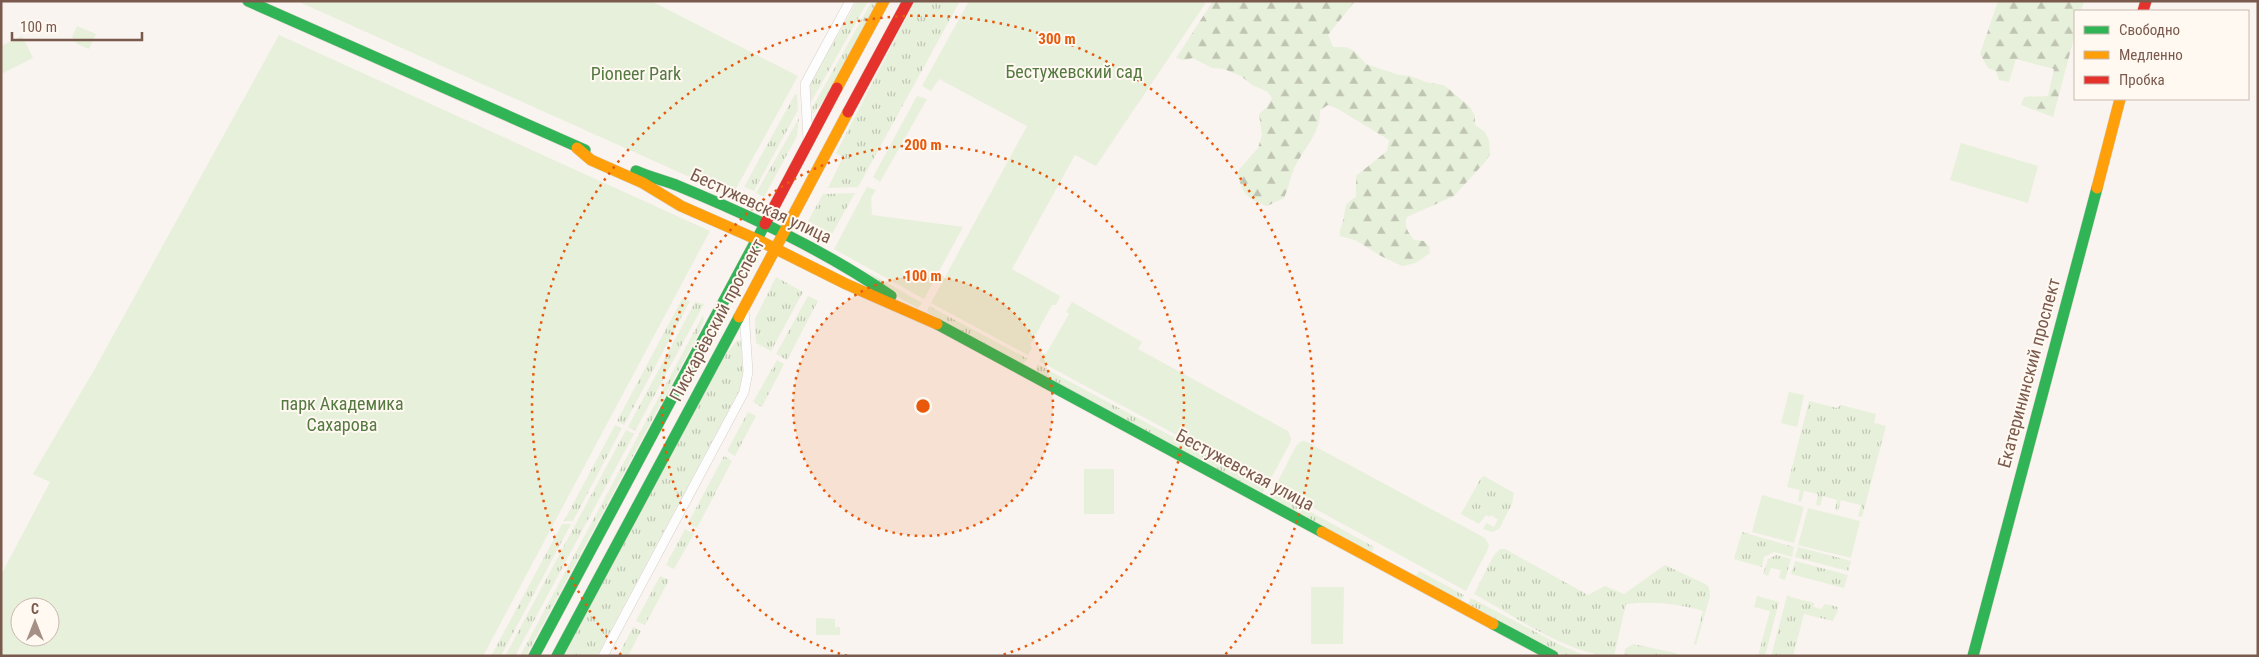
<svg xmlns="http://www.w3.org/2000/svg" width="2259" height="657" font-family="'Roboto Condensed',sans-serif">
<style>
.grass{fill:url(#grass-tufts)}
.forest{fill:url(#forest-firs)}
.green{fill:#e7f0da;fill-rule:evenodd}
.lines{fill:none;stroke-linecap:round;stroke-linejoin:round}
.street-casing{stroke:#d7d0ca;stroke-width:10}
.fast-casing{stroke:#d9d0cb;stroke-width:12}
.slow-casing{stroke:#d9d0cb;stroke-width:12}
.jam-casing{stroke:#d9d0cb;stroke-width:12}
.street{stroke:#fefdfd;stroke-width:9}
.fast{stroke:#30b455;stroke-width:11}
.slow{stroke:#ff9f0a;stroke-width:11}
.jam{stroke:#e5322d;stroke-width:11}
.ring{fill:none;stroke:#e8590c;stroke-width:2.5;stroke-dasharray:2.5 5}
.labels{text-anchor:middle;stroke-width:4;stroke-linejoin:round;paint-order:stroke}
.park-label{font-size:18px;fill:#557a41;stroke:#fff9f2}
.street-label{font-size:18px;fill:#7a5a4d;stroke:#fff9f2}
.centre{fill:#e8590c;stroke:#fff9f2;stroke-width:2.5}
.ring-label{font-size:15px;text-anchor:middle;font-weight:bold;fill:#e8590c;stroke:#fff9f2;stroke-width:4;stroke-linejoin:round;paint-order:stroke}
</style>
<defs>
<pattern id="grass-tufts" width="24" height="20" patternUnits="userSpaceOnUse" patternTransform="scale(1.25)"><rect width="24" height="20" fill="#e7f0da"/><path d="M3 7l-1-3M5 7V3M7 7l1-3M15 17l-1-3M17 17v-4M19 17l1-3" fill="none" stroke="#c0c5b3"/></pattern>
<pattern id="forest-firs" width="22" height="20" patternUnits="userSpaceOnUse" patternTransform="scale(1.25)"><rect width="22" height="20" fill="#e7f0da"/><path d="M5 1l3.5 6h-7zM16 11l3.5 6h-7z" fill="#c0c5b3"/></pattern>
</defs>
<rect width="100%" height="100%" fill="#f9f4ef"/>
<path class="grass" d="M857,1H868L811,102L810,84Z
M872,1H878L826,97L813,114L812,108Z
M915,1H960L858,187L828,188L843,157L836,153Z
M795,94L797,95L798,110L754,191L744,187Z
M799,118L797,136L764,197L756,193Z
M855,193L832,234L808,221L823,194Z
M865,270L922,303L918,308L896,296Z
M776,277L803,292L771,351L756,343L755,319Z
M808,296L818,301L787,360L776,354Z
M682,299L690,301L624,425L617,421Z
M695,302L704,304L635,431L628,427Z
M929,306L1028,359L1022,364L927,312Z
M703,315L704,320L697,336L526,656H520Z
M737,340L741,341L743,375L741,387L597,656H563L721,361Z
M777,360L784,364L762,407L753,402Z
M1037,364L1266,487L1262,494L1036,371Z
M1809,401L1837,408L1841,405L1876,414L1874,423L1886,426L1862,517L1858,516L1861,505L1841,500L1838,511L1835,510L1837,500L1823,496L1820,506L1816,505L1818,494L1804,491L1801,502L1798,501L1800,490L1787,487Z
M748,412L756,416L735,456L727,451Z
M615,425L622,428L573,521H564Z
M626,430L634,434L515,656H505Z
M724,456L732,461L697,528L688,523Z
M1484,476L1514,493L1512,504L1499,529L1492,532L1483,529L1486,523L1494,527L1498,519L1491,515L1490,517L1486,515L1479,524L1461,514L1481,478Z
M1273,491L1374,547L1372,552L1270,498Z
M562,524H571L501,656H491Z
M685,529L694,534L674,569L666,565Z
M1742,532L1794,547L1792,557L1774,552L1764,557L1762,567L1734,559Z
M1798,547L1851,561L1848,571L1795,557Z
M1500,549H1505L1588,595L1605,586L1624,594L1665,565L1707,585L1709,588L1710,596L1696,645L1694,644L1703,611C1678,603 1652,601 1626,604L1614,656C1570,656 1513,615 1474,594L1494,555Z
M1776,555L1791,559L1785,580L1779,578L1781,570L1771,568L1768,576L1763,574L1768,559Z
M1795,561L1848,575L1844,588L1791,574Z
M1419,571L1464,595L1461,601L1416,576Z
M660,576L669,580L645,625L636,621Z
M1757,596L1779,602L1765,656H1758L1770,611L1754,607Z
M1787,596L1814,603L1813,607L1821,609L1825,604L1838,607V610L1833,621L1804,614L1793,656H1771Z
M1471,598L1560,645L1586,656H1564L1557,652L1468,604Z
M633,627L641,631L628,656H618Z
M1633,644L1676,653L1680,656H1624L1625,649Z"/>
<path class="forest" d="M1213,1H1355L1328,35L1333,47H1346L1354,51L1366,64L1399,75L1410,76L1429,83L1444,85L1470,107L1475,116V125L1485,132L1489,140L1490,154L1485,162L1454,196L1407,217C1403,226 1409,233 1414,240L1424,241L1429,246L1430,253L1416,263L1402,266L1381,256L1357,241L1340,236C1339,229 1342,227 1343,220C1347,207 1342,205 1356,197V176L1387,151L1389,140L1338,109L1328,105L1320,110C1321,134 1302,150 1293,171C1290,180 1288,189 1284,198L1267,206C1248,200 1241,192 1237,172L1258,148L1262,135L1259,114L1267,107L1272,98L1268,92L1252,85L1241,76L1224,69L1212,68L1193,58L1184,60L1176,58Z
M1998,1H2084L2081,11H2075V34L2053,117L2021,105L2024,97L2048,96L2054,69L2016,59L2009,82L1999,80L1996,71L1988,68L1980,54Z"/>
<path class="green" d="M297,1H651L798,76L732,196Z
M969,1H1207L1096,166L1075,155L1012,269L1060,296L1056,305H1052L1030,345L1032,348L1028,355L931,303L1027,126L939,79L931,91L922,86Z
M77,26L96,34L89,49L77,44L72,37Z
M279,35L710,231L483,656H1V575L50,482L33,474L93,372ZM20,607H50V637H20Z
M22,36L33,58L1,74V46Z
M917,96L927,99L880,182L873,177Z
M1961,143L2038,166L2028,203L1950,180Z
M867,187L876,190L871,198L872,215L963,227L924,299L834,249Z
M1072,302L1142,342L1138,349L1288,431L1291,439L1290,443L1268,484L1039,361L1043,353L1046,354L1069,314L1066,312Z
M1789,392L1804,395L1797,427L1781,423Z
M1302,441H1305L1485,538L1489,545L1487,551L1466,591L1275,487L1296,446Z
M1084,469H1114V514H1084Z
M1762,495L1804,507L1794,543L1752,532Z
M1808,508L1860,521L1851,558L1798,545Z
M1311,587H1344L1343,644H1311Z
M816,618L835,619V627H840V635H816Z"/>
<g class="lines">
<defs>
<path id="street" d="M808,139L805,84L850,1
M603,656L744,392L748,372L744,310"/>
<path id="fast" d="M248,1L585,150
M636,171C649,177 663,180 676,185C751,216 824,250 891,296
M937,324L1322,532
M1493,624L1553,656
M534,656L765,224
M557,656L739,317
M1973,656L2097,188"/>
<path id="slow" d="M837,88L884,1
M577,148L591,160L643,183L681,206L756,239L846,284L937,324
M2097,188L2120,99
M739,317L848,112
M1322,532L1493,624"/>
<path id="jam" d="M2143,11L2146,1
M848,112L908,1
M765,224L837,88"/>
</defs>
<use href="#street" class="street-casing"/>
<use href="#fast" class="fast-casing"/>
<use href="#slow" class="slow-casing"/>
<use href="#jam" class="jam-casing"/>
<use href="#street" class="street"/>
<use href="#fast" class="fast"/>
<use href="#slow" class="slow"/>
<use href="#jam" class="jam"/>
</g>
<circle cx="923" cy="406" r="130" fill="#e8590c" fill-opacity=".12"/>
<g class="ring">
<circle cx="923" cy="406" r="130"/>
<path d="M847 656A261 261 0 1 1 999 656"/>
<path d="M621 655A391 391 0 1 1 1225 655"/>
</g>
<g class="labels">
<g class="park-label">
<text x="1074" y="78">Бестужевский сад</text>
<text x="636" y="80">Pioneer Park</text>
<text x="342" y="410">парк Академика<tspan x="342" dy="21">Сахарова</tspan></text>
</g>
<g class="street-label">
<text transform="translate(761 206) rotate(25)" y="6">Бестужевская улица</text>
<text transform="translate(717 320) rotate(-62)" y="6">Пискарёвский проспект</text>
<text transform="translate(2029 373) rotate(-75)" y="6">Екатерининский проспект</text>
<text transform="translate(1245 470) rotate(28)" y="6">Бестужевская улица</text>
</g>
</g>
<circle cx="923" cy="406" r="8" class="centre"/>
<g class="ring-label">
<text x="1057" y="44">300 m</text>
<text x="923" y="150">200 m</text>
<text x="923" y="281">100 m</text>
</g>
<rect width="2259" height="657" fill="none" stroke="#7a5a4d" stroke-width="5"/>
<rect x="2074" y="10" width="175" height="90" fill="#fff9f2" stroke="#cab9b0"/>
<rect x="2084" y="26" width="25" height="8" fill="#30b455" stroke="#cab9b0"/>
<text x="2119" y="35" font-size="15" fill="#7a5a4d">Свободно</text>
<rect x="2084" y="51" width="25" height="8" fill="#ff9f0a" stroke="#cab9b0"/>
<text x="2119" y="60" font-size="15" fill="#7a5a4d">Медленно</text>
<rect x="2084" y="76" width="25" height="8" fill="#e5322d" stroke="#cab9b0"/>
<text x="2119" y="85" font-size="15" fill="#7a5a4d">Пробка</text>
<g transform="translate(35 622)"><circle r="24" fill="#fff9f2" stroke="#cab9b0"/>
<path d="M0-4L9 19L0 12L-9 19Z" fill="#a69086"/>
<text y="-8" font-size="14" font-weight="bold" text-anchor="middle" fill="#7a5a4d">С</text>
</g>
<path d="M12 32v8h130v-8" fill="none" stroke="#7a5a4d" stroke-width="2.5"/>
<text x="20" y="32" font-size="15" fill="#7a5a4d" stroke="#fff9f2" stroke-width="4" paint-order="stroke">100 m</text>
</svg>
